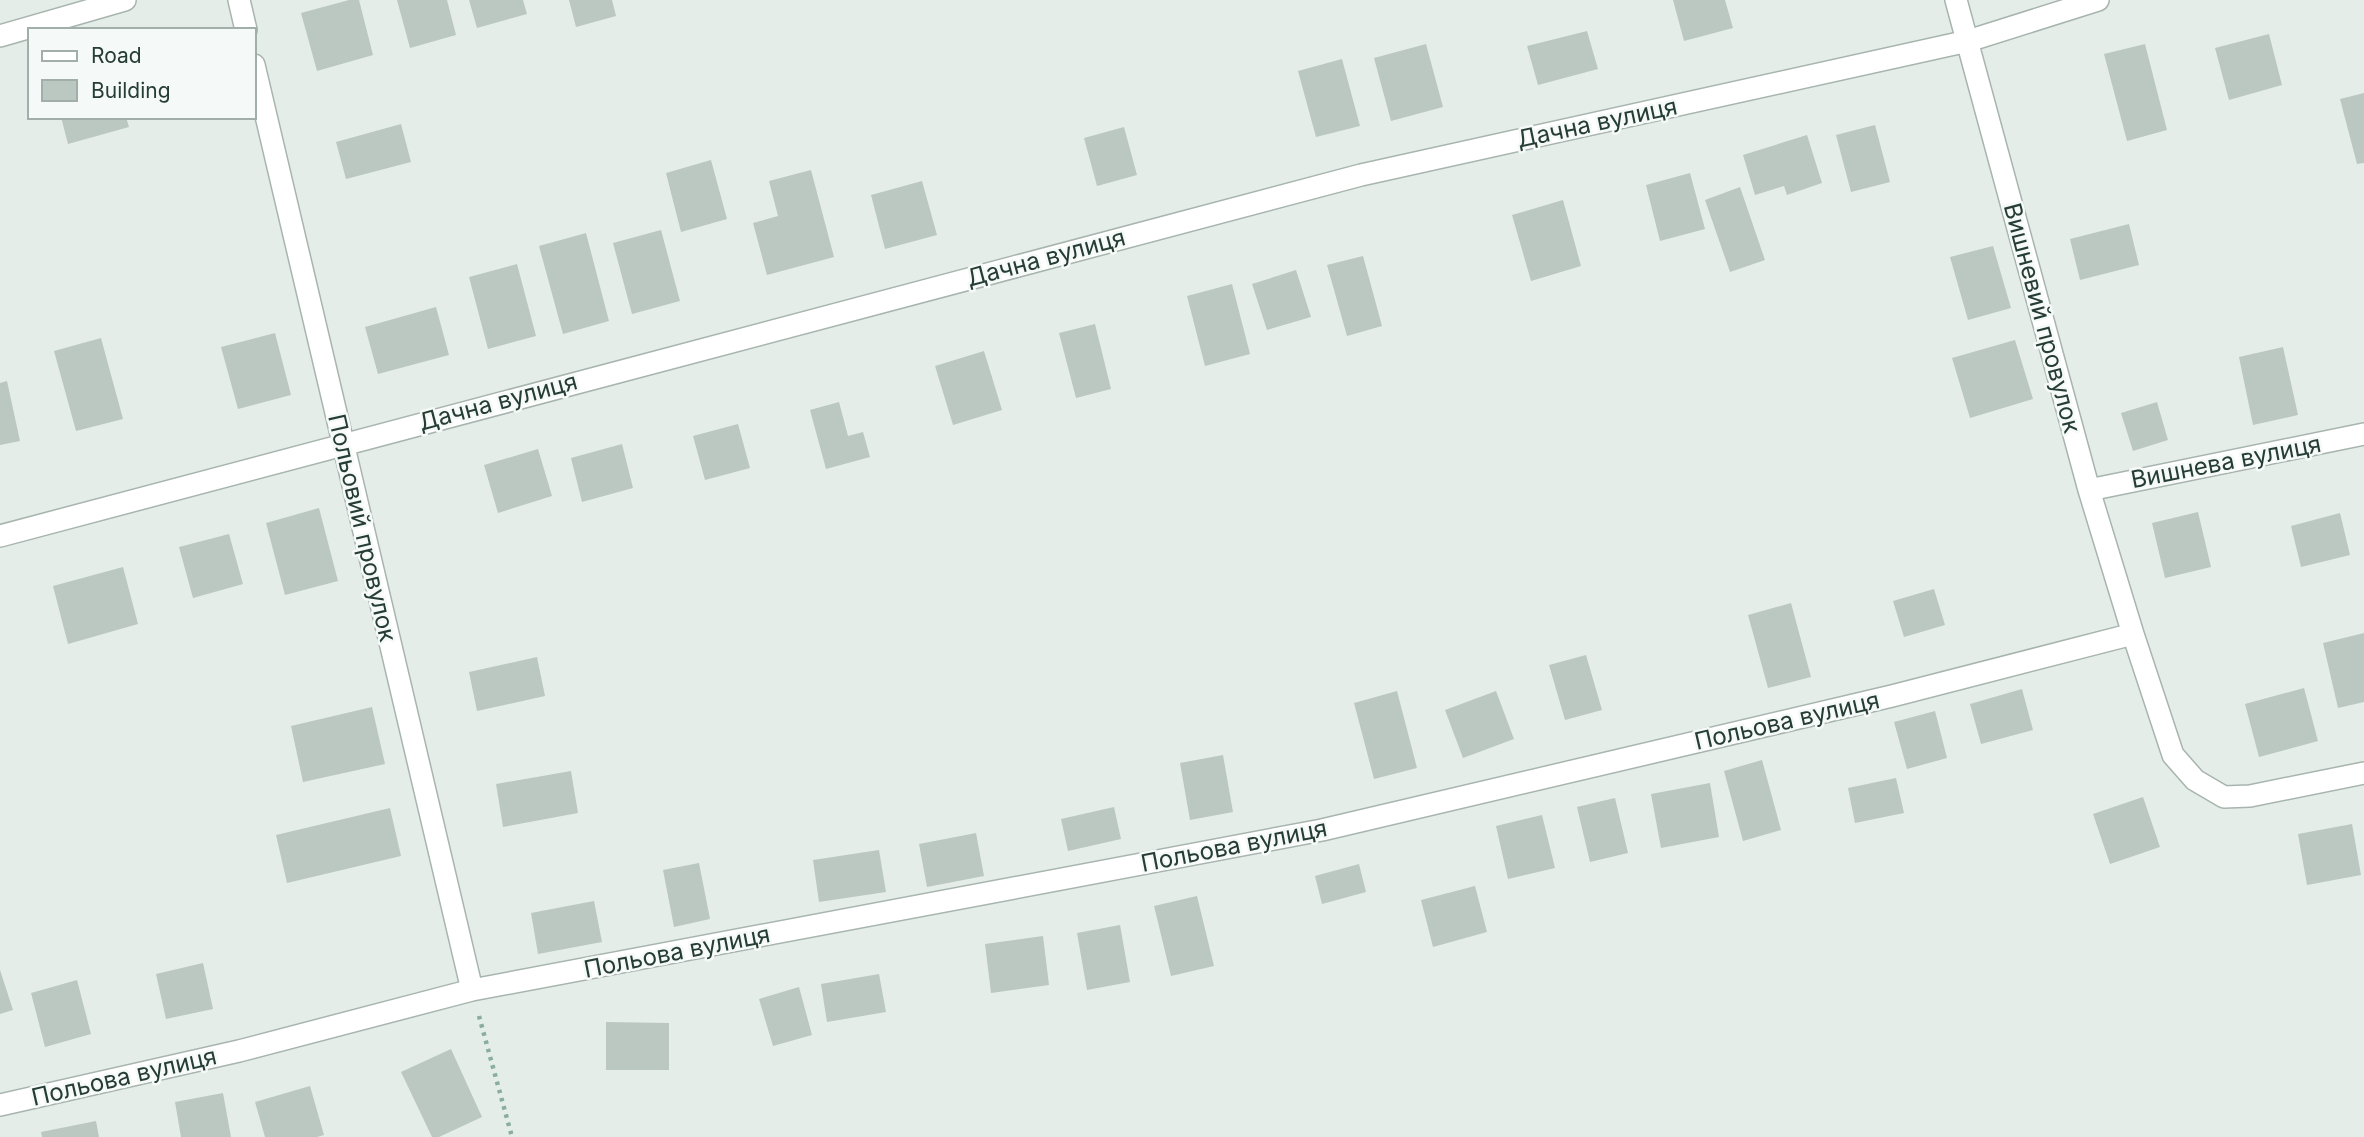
<svg xmlns="http://www.w3.org/2000/svg" width="2364" height="1137" font-family="Inter,sans-serif">
<style>
.building{fill:#bbc7c1}
.lines{fill:none;stroke-linecap:round;stroke-linejoin:round}
.minor-casing{stroke:#a8b5af;stroke-width:24}
.tertiary-casing{stroke:#a8b5af;stroke-width:24}
.path{stroke:#89ad9f;stroke-width:4.5;stroke-dasharray:3.5 5;stroke-linecap:butt}
.minor{stroke:#fff;stroke-width:21}
.tertiary{stroke:#fff;stroke-width:21}
.labels{text-anchor:middle;stroke-width:5;stroke-linejoin:round;paint-order:stroke}
.street-label{font-size:24px;fill:#263d35;stroke:#f5f9f7}
</style>
<rect width="100%" height="100%" fill="#e5ede9"/>
<path class="building" d="M349,0H359L373,55L317,71L301,13Z
M397,0H447L456,35L410,48Z
M469,0H523L527,14L477,28Z
M569,0H612L616,16L576,27Z
M1673,0H1725L1733,28L1684,41Z
M1587,31L1598,69L1538,85L1527,46Z
M2269,34L2282,85L2229,100L2215,48Z
M1426,44L1443,107L1391,121L1374,58Z
M2145,44L2167,130L2127,141L2104,54Z
M1342,59L1360,126L1316,137L1298,71Z
M2364,93V163L2357,164L2340,99Z
M61,117H126L129,127L68,144Z
M401,124L411,162L346,179L336,142Z
M1875,125L1890,182L1851,192L1836,135Z
M1124,127L1137,175L1097,186L1084,138Z
M1807,135L1822,183L1787,195L1784,186L1755,195L1743,155Z
M711,160L727,219L681,232L666,173Z
M811,170L834,257L767,275L753,223L778,216L769,181Z
M1690,173L1705,229L1660,241L1646,185Z
M922,181L937,235L885,249L871,195Z
M1740,187L1765,260L1730,272L1705,200Z
M1563,200L1581,266L1531,281L1512,215Z
M2129,224L2139,265L2080,280L2070,239Z
M661,230L680,301L632,314L613,243Z
M586,233L609,321L563,334L539,246Z
M1993,246L2011,308L1968,320L1950,257Z
M1363,256L1382,326L1347,336L1327,265Z
M517,264L536,336L488,349L469,277Z
M1296,270L1311,317L1267,330L1252,284Z
M1232,284L1250,354L1205,366L1187,296Z
M436,307L449,355L378,374L365,327Z
M1095,324L1111,389L1076,398L1059,333Z
M275,333L291,395L238,409L221,347Z
M101,338L123,419L76,431L54,351Z
M2015,340L2033,399L1970,418L1952,358Z
M2283,347L2298,415L2253,425L2239,357Z
M984,351L1002,410L953,425L935,366Z
M7,381L20,441L0,445V383Z
M839,402L848,436L863,432L870,457L826,469L810,410Z
M2157,402L2168,440L2133,451L2121,413Z
M738,424L750,468L705,480L693,436Z
M622,444L633,488L582,502L571,458Z
M538,449L552,496L498,513L484,465Z
M319,508L338,581L285,595L266,523Z
M2198,512L2211,567L2165,578L2152,523Z
M2340,513L2350,555L2301,567L2291,526Z
M229,534L243,584L193,598L179,547Z
M123,567L138,624L68,644L53,586Z
M1934,589L1945,625L1904,637L1893,601Z
M1791,603L1811,677L1768,688L1748,615Z
M2364,633V702L2338,708L2323,643Z
M1586,655L1602,710L1565,720L1549,665Z
M537,657L545,696L477,711L469,672Z
M2304,688L2318,741L2259,757L2245,704Z
M2022,689L2033,730L1981,744L1970,704Z
M1397,691L1417,768L1374,779L1354,703Z
M1496,691L1514,739L1463,758L1445,710Z
M372,707L385,764L303,782L291,726Z
M1935,711L1947,758L1907,769L1894,722Z
M1223,755L1233,812L1190,820L1180,763Z
M1762,760L1781,830L1743,841L1724,771Z
M571,771L578,813L503,827L496,784Z
M1896,778L1904,813L1855,823L1848,788Z
M1710,783L1719,837L1661,848L1651,794Z
M2143,797L2160,847L2110,864L2093,814Z
M1615,798L1628,853L1590,862L1577,807Z
M1114,807L1121,839L1068,851L1061,819Z
M390,808L401,856L287,883L276,835Z
M1542,815L1555,868L1508,879L1496,826Z
M2352,824L2361,875L2307,885L2298,834Z
M976,833L984,876L927,887L919,844Z
M879,850L886,892L819,902L813,860Z
M699,863L710,919L674,927L663,870Z
M1359,864L1366,892L1322,904L1315,876Z
M1475,886L1487,932L1433,947L1421,900Z
M1197,896L1214,966L1171,976L1154,906Z
M594,901L602,942L538,954L531,913Z
M1120,925L1130,982L1087,990L1077,933Z
M1043,936L1049,985L991,993L985,944Z
M203,963L213,1009L166,1019L156,974Z
M0,970L13,1010L0,1014Z
M879,974L886,1012L827,1022L821,984Z
M77,980L91,1034L45,1047L31,993Z
M799,987L812,1035L773,1046L759,999Z
M606,1022L669,1023V1070H606Z
M451,1049L482,1117L439,1137H432L401,1072Z
M310,1086L324,1135L317,1137H265L255,1102Z
M223,1093L231,1137H181L175,1102Z
M96,1121L99,1137H42L41,1132Z"/>
<g class="lines">
<defs>
<path id="minor" d="M239,0L246,30
M1956,0L2089,490L2133,634
M254,65L472,990
M2089,490L2364,434
M0,536L1361,175L1968,41L2098,0
M0,1105L239,1051L472,990L1322,830L1892,696L2133,634L2173,755L2195,780L2224,797L2250,796L2364,773"/>
<path id="tertiary" d="M0,36L125,0"/>
</defs>
<use href="#minor" class="minor-casing"/>
<use href="#tertiary" class="tertiary-casing"/>
<path class="path" d="M479,1016L512,1137"/>
<use href="#minor" class="minor"/>
<use href="#tertiary" class="tertiary"/>
</g>
<g class="labels">
<g class="street-label">
<text transform="translate(1597 123) rotate(-12)" y="8">Дачна вулиця</text>
<text transform="translate(1046 258) rotate(-15)" y="8">Дачна вулиця</text>
<text transform="translate(2042 318) rotate(75)" y="8">Вишневий провулок</text>
<text transform="translate(498 402) rotate(-15)" y="8">Дачна вулиця</text>
<text transform="translate(2226 462) rotate(-11)" y="8">Вишнева вулиця</text>
<text transform="translate(362 528) rotate(77)" y="8">Польовий провулок</text>
<text transform="translate(1787 721) rotate(-13)" y="8">Польова вулиця</text>
<text transform="translate(1234 846) rotate(-11)" y="8">Польова вулиця</text>
<text transform="translate(677 952) rotate(-11)" y="8">Польова вулиця</text>
<text transform="translate(124 1077) rotate(-13)" y="8">Польова вулиця</text>
</g>
</g>
<rect x="28" y="28" width="228" height="91" fill="#f5f9f7" stroke="#a2aea9" stroke-width="2"/>
<rect x="42" y="51" width="35" height="10" fill="#ffffff" stroke="#a2aea9" stroke-width="2"/>
<text x="91" y="63" font-size="21" fill="#263d35">Road</text>
<rect x="42" y="80" width="35" height="21" fill="#bbc7c1" stroke="#a2aea9" stroke-width="2"/>
<text x="91" y="98" font-size="21" fill="#263d35">Building</text>
</svg>
